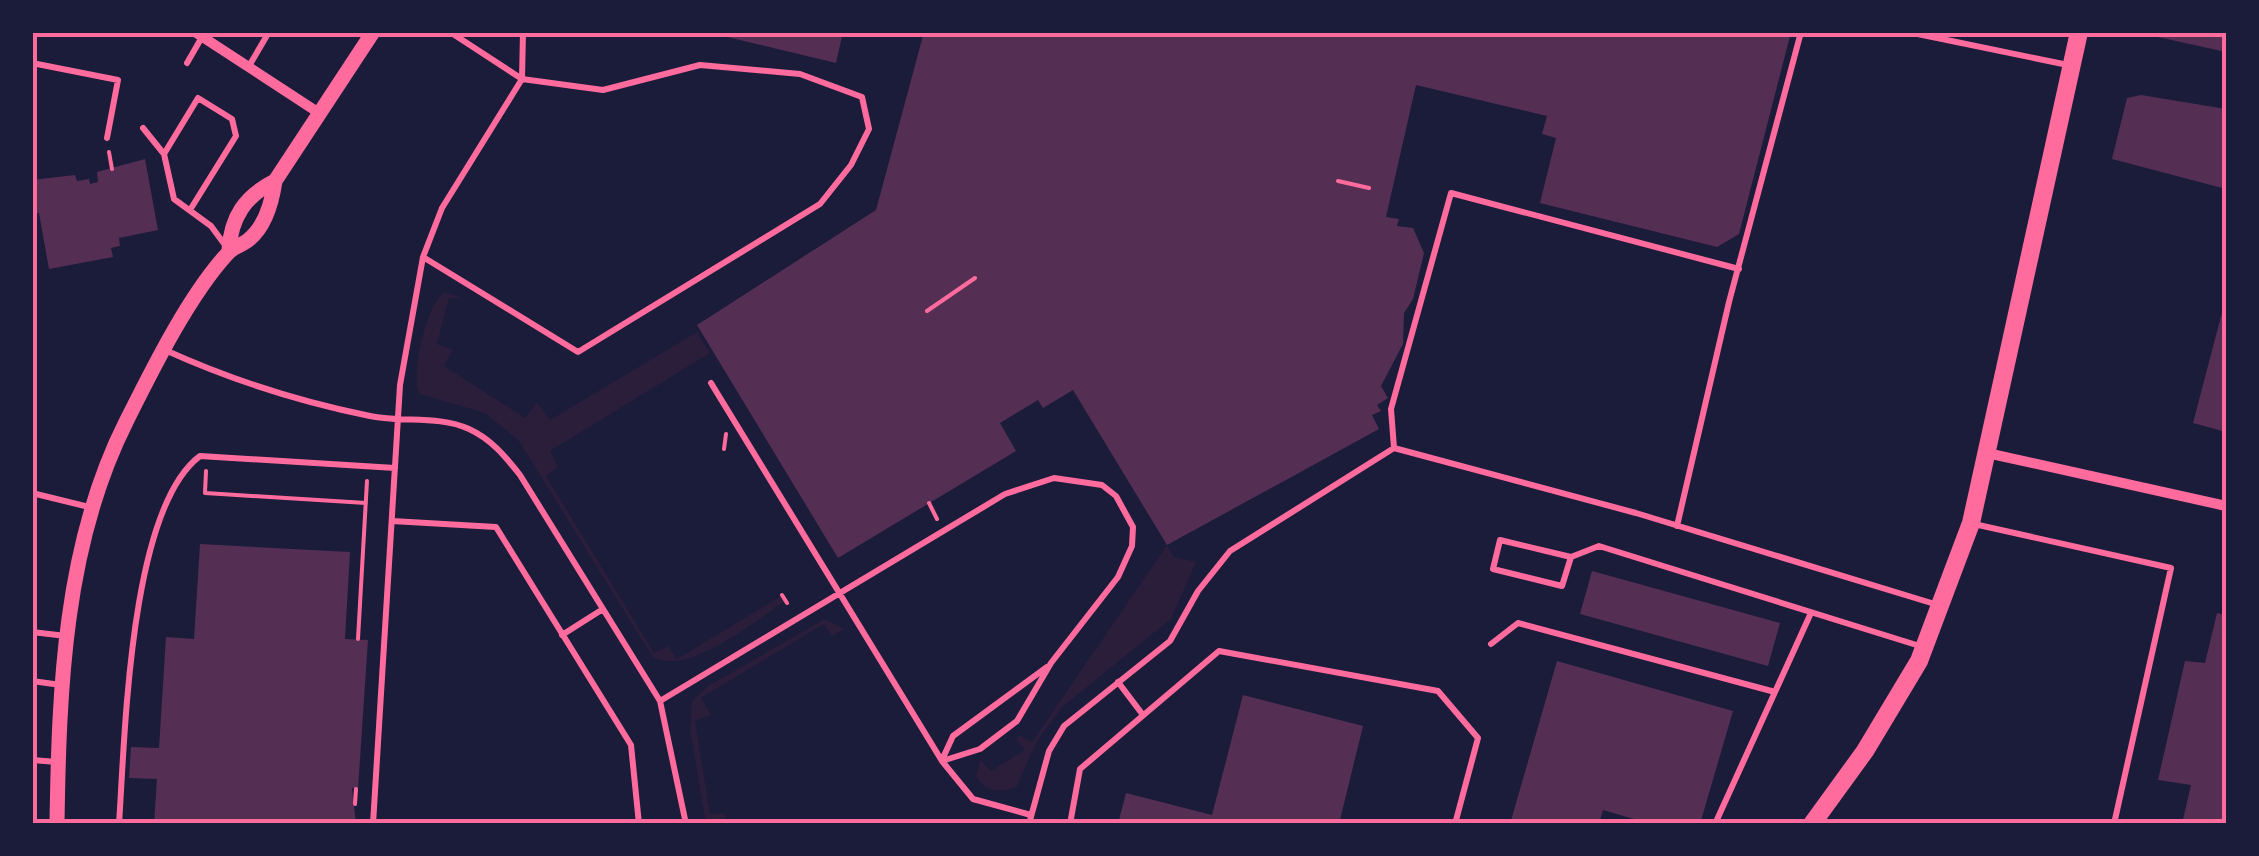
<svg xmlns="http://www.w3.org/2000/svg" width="2259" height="856" font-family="Mulish,sans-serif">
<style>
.green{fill:#2a1e3b}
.building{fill:#542f53}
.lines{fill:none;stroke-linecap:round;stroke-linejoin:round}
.path{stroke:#ff6b9d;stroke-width:4}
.service{stroke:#ff6b9d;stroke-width:6}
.minor{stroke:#ff6b9d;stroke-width:10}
.tertiary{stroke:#ff6b9d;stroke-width:15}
.secondary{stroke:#ff6b9d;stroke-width:18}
.neatline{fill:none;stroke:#ff6b9d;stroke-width:4}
</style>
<rect width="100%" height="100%" fill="#1b1b3a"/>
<path class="green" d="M445,292L462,298H449L437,344L453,350L444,366L525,418L537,402L550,420L697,332L710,353L550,451L558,467L546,476L654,653L668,646L677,659L781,596L784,602C754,621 685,679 652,656L519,441L485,413L419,394C410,375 427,301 445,292Z
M1167,545L1174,557L1196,562L1171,619L1062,707L1037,741L1017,786C1002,795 984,791 976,776L980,760L991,771L1025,750L1016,740L1019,735L1032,742Z
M825,619L844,629L832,636L824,624L701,698L711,715L695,721L710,814L724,813L726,817L721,823H706L690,729L692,701L708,686Z"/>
<path class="building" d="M706,32H843L836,63Z
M924,32H1791L1739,234L1717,247L1540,203L1556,138L1542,134L1547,116L1416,85L1386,217L1399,219L1397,226L1413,228L1424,253L1413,299L1404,313L1403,344L1381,386L1388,398L1377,405L1381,411L1372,415L1379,429L1167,545L1073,390L1043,408L1038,400L1000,423L1016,451L838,558L697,325L876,210Z
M2144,32H2226V52L2144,34Z
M2141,95L2226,109V189L2112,159L2127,98Z
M145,159L158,230L119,238L120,246L111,248L113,257L49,269L39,213L32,215V180L75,175L77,181L89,179L90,184L98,182L97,172Z
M2225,301L2226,302V432L2193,423Z
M200,544L350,552L345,639L368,640L358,789L352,788L356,824H154L157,779L129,778L131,747L159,748L166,637L194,639Z
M1592,571L1780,623L1768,666L1580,614Z
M2217,613L2226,615V824H2182L2191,785L2158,780L2185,661L2205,663Z
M1557,661L1733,711L1700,824H1651L1603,810L1599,824H1510Z
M1243,695L1363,726L1339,824H1118L1126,793L1212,815Z"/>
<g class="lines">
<path class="path" d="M336,32L337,34
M109,152L112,169
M1338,181L1369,188
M927,311L975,278
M724,449L726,434
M206,471L205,493L366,503
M929,503L937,519
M782,595L787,603
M358,639L367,481
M355,804L356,789"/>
<path class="service" d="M1908,32L2068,65
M32,63L118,80L107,138
M187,63L202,37
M249,66L269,32
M143,128L164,154L174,199L211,226L225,245
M164,154L198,98L232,119L236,136L190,210
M423,257L578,352L820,204L851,165L869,129L862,97L800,74L700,65L603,90L522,79L450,32
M165,350C229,379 301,402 370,416C402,423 438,415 469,429C491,439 505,456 520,475L660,701L686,824
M711,383L942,761L973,799L1031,815
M1394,448L1391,409L1451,193L1739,269
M32,493L93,508
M392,521L496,527L631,745L639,824
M1974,524L2171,568L2114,824
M1677,526L1729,302L1801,32
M1571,557L1562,586L1493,569L1500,540L1571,557L1599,546L1923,647
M32,632L66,636
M562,635L603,609
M1491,644L1518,623L1775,692L1715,824
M32,681L61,685
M1118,682L1143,715
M1775,692L1810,615
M660,701L1005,494L1054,478L1102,485L1116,496L1133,527L1132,546L1118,577L1051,663L1017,721L980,749L942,761
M32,760L57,762
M942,760L953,736L1047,667
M119,824C125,738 129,509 200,456L395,468
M373,824L400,385L423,257L442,208L522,79L523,32
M1029,824L1049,751L1064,726L1170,641L1198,591L1230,551L1394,448L1636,513L1938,605
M1070,824L1080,769L1219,651L1438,691L1478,738L1455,824"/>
<path class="minor" d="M195,32L319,113
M1987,453L2226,506"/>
<path class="tertiary" d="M229,250C231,217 245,196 275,181
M57,824C59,689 64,545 126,422C152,370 189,295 228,253C233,247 240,246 247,241C265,228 272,202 275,181L373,32"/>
<path class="secondary" d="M1812,824L1865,751L1919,661L1971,523L2079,32"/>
</g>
<rect width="2259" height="856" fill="none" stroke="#1b1b3a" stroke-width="70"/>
<rect x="35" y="35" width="2189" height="786" class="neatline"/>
</svg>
